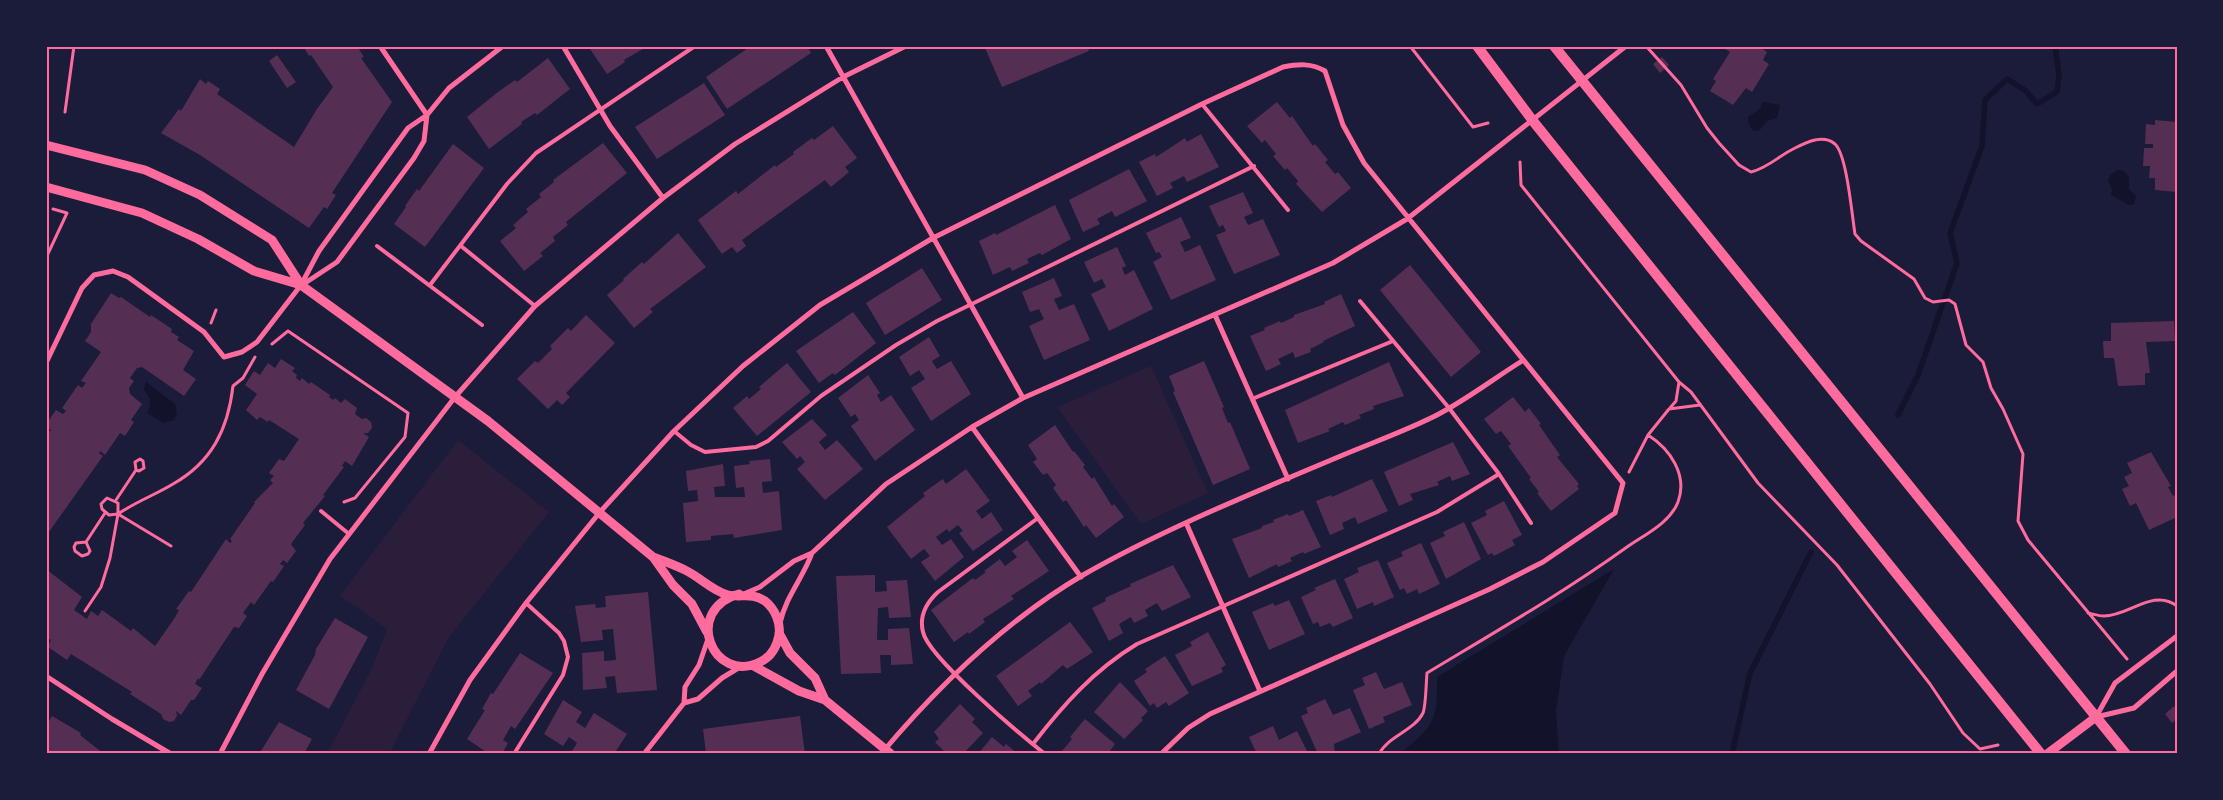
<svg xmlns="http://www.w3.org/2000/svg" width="2223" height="800" font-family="Helvetica,sans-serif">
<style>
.green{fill:#2a1e3b}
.water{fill:#12122b}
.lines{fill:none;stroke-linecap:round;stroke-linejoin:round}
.stream{stroke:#12122b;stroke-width:5.5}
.building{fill:#542f53}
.path{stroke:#ff6b9d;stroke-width:3}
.service{stroke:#ff6b9d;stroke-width:4}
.minor{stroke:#ff6b9d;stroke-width:5}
.tertiary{stroke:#ff6b9d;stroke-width:9}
.secondary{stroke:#ff6b9d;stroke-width:10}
.neatline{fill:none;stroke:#ff6b9d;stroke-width:2}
</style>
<rect width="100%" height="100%" fill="#1b1b3a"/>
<path class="green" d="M1151,366L1208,493L1141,524L1057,407Z
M458,440L549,512L449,637L389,754H327L372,668L387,629L340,596Z"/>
<path class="water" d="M1763,102L1780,105L1777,118L1767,121L1759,131H1754L1749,125L1748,117L1760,109Z
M2118,170L2124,171L2129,177V189L2136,196L2134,204L2129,205L2111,195L2112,190L2108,181L2111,174Z
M146,382L175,404L177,414L174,420L163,423L147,413C152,404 151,398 144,390Z
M1614,569L1564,656L1556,711L1559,754H1400C1433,726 1438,722 1437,677Z"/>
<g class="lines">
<path class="stream" d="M1898,415L1918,375L1957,263L1950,233L1982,146L1985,100L2007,79L2026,91L2037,104L2057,92L2059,75L2055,46
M1732,754L1750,673L1811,552"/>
</g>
<path class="building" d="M303,46H357L364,57L361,58L392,102L332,193L336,195L327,209L324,207L309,228L200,155L161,133L179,109L181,111L200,79L206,84L208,81L220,89L217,94L294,147L317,109L333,87L311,55L309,56Z
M588,46H648L624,60L625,62L607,74Z
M751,46H807L811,53L727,109L706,77Z
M990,46H1096L1088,50L1089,51L1002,87L985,48Z
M1721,46H1758L1767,52L1763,60L1769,64L1752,92L1746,88L1733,105L1710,91L1716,81L1713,79L1730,52Z
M277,55L296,82L287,88L269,61Z
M1662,57L1669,65L1660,73L1653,64Z
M548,58L570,89L537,115L535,113L521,122L522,124L489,149L467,117L498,92L515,80L517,82Z
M704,83L725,115L657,159L635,127Z
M1277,102L1290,118L1292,116L1313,146L1315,144L1328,160L1325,162L1335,174L1338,172L1351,188L1322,212L1296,184L1298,181L1287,168L1285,170L1273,156L1276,154L1265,140L1262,143L1247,126Z
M2155,120L2177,122V192L2155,190V178H2149L2150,166H2143L2144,148H2153V144H2145L2146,124L2155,125Z
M833,126L857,158L845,167L849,172L831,187L825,180L742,240L746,246L737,253L732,247L722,254L698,220L736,191L738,194L775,165L776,167L794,154L793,152L812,138L814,140Z
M1201,134L1219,167L1187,182L1184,176L1170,183L1173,188L1157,196L1139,162L1155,154L1156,157L1185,138L1187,142Z
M603,143L627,173L566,222L568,225L553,237L555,241L540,253L543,256L524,271L500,241L516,228L513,225L528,212L526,209L541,197L539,194L554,182L553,180Z
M453,144L484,168L425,247L394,224L406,207L405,206L417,189L419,191Z
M1129,169L1147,201L1115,217L1112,211L1097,219L1100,224L1083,232L1069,200Z
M1243,192L1253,213L1244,217L1248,225L1263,219L1280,255L1234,274L1216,235L1226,231L1223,225L1219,227L1209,206Z
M1055,205L1071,239L1042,255L1040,253L1027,259L1029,263L1012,271L1010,267L993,275L979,241L995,233L996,235Z
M1181,217L1191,238L1180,242L1185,252L1200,245L1216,280L1171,300L1153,262L1162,257L1159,252L1156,253L1146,233Z
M678,233L706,267L650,309L653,312L634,328L607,295L624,280L623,279L642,262L644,264Z
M1117,247L1126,266L1122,268L1125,275L1134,270L1153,309L1109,331L1091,294L1106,287L1102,279L1094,283L1084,262Z
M1410,265L1481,352L1451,377L1380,290Z
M922,268L942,300L885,335L866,303Z
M1054,278L1062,296L1054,299L1059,310L1074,304L1090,340L1044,360L1029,326L1044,319L1039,309L1030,312L1022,292Z
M111,293L119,298L121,297L150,317L151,315L172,329L171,332L179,337L177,340L194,351L183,370L196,379L184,396L142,367L137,368L130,378L134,381L129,388L130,394L142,404L131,420L134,422L125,436L120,433L105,455L100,451L99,453L103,456L46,536V432L52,430L46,428V424L56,410L63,414L66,411L62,408L78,385L82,388L86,383L81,381L101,352L85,341L91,332V324Z
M1341,294L1355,326L1323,341L1324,342L1310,349L1311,352L1295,358L1293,352L1278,359L1281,364L1266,371L1250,336L1265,330L1264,328L1280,321L1281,323L1294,317V315L1325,304L1324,302Z
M853,312L876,343L835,375L833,373L819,383L796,351Z
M586,315L615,343L566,393L570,397L562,405L557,400L548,409L517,379L535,361L538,363L552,349L550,346L568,328L571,331Z
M2174,321L2175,341L2146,342L2150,373H2145V385L2118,386L2114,358H2104L2103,341H2111V323Z
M929,337L940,356L932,361L937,369L951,361L971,394L931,421L911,388L925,379L919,370L910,376L899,357Z
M281,359L295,368L292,371L297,375L296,378L300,381L302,378L309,384L311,382L330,395L329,397L333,400L335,398L341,403L345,399L357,408L355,414L362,419L366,418L371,422L372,428L368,433H363L369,437L352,466L345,461L342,466L344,467L323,495L325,496L303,523L305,525L291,544L296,551L287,563L283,560L280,564L284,566L273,582L271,581L254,605L251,602L243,613L247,616L239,628L234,627L199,680L198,678L195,684L202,688L194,700H191L181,715L176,711L177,716L174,721L169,722L163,719L161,714L130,694L132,692L71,654L67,660L48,647L51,640L46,637V569L82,597L74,610L87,619L91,611L98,616L102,610L131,631L133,628L155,646L174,619L179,610L176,609L189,591L191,592L226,539L230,543L232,541L230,539L255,503L254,502L273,483L270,480L274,476L269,473L279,459L284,461L299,439L269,420L268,422L260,417L257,420L246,410L257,394L245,385L254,371L260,375L268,363L275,368Z
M1204,361L1224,407L1222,408L1228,423L1230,422L1250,469L1213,485L1173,392L1175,391L1169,376Z
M1389,362L1404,396L1373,406L1374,409L1359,415L1361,418L1345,425L1343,422L1328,429L1330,431L1298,443L1285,410Z
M787,363L811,392L757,436L733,408L747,396L749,399L761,389L759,387Z
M868,375L880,393L877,395L881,402L891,395L915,430L875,461L851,426L859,420L855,414L851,417L838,398Z
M1513,397L1525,412L1529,408L1541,424L1539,425L1560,455L1557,457L1579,484L1577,486L1579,489L1551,511L1537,493L1539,492L1529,479L1531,478L1508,446L1511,444L1501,431L1496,434L1484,419Z
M812,419L827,435L819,442L825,450L837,440L863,469L825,500L797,469L805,462L800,456L797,459L782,442Z
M1055,425L1073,452L1074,451L1085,465L1083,467L1092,479L1094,477L1112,506L1114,504L1124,517L1096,538L1086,525L1084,527L1066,500L1063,502L1053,488L1056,485L1047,473L1043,475L1033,462L1037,459L1028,445Z
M1453,442L1470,474L1452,481L1450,476L1437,482L1439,485L1410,494L1413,500L1399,506L1384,472Z
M2151,452L2171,486L2168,487L2173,496L2177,494V517L2149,530L2136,503L2130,506L2122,489L2129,486L2124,477L2132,473L2127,463Z
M770,459L772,481L762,482L763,493L779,491L782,530L734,538L733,534L711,536V540L686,542L683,503L698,501L697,490L688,491L686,471L723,464L725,486L714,487L715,497H745L744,487L736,488L734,466L750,464L749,461Z
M966,469L990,501L976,511L982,519L991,512L1003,530L973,551L959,533L963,531L958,525L949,532L947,529L936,537L942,545L951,539L964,557L935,581L921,562L930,556L924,549L911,559L887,527L925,496L923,493L943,479L946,484Z
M1372,479L1388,511L1358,524L1355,517L1342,523L1344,529L1330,535L1316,501L1331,495L1332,497Z
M1504,501L1522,535L1512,540L1515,545L1494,556L1492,553L1488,555L1471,523L1487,515L1485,511Z
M1303,510L1321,547L1304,554L1303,552L1290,558L1292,561L1278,567L1277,564L1249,578L1232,539L1262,528V526L1274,522L1273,520L1288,514L1289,516Z
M1464,522L1481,559L1446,579L1430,543L1445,536L1443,532Z
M1027,540L1049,571L1011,596L1014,599L983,619L985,622L969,634L968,632L954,642L931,610L973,578L975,580L986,572L984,571L1000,559L1005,566L1017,557L1012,551Z
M1421,543L1440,584L1419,594L1417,589L1407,594L1404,588L1400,590L1387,563L1403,556L1401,552Z
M1378,560L1394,597L1374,606L1373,602L1357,609L1344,579L1359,572L1357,568Z
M1173,565L1191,597L1162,611L1157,603L1145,610L1148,616L1134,623L1131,617L1119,624L1123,633L1109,641L1092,608L1106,601L1105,598L1131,586L1130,584Z
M875,575V592L887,591L886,581L907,580L911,617L889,618L888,607L878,608L877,640H888V629L909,628L913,664L891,665V655H880L881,673L841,674L836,576Z
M1335,579L1353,618L1333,627L1330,623L1320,627L1318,622L1313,624L1301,597L1316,590L1314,588Z
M648,592L657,690L617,693L615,676L605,677L607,688L583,690L582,653L604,651V661L616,660L613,629L602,630L603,640L581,642L575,606L595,604L596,608L606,607L605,596Z
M1289,600L1305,634L1269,650L1252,612L1273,603L1275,606Z
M335,618L368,637L329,709L296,690L315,655L316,649Z
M1070,622L1093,652L1067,669L1063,665L1041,684L1040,682L1028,691L1032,696L1018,706L996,676Z
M1208,632L1226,665L1221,668L1223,672L1192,686L1175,655L1192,646L1190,642Z
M520,653L553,673L515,729L511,726L503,740L508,743L502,754H489L467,739L485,710L482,709L491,693L493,694Z
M1165,656L1189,693L1169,706L1166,702L1157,708L1154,703L1150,706L1134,681L1147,672L1145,669Z
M1376,672L1384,689L1402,682L1412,705L1383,717L1385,722L1369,729L1353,690L1365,685L1362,678Z
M1120,682L1148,711L1141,718L1143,720L1124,739L1094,712Z
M1325,699L1333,715L1350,708L1361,732L1334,744L1335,754H1318L1301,716L1308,713L1306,708Z
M563,700L582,712L576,722L585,728L594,713L627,734L614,754H570L577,743L569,737L563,746L544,734Z
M960,704L975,719L972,722L983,733L963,754H947L935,742L939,739L934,732Z
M2174,706L2177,710V719L2172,723L2165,714Z
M52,716L81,733L80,735L104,754H46V722L48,723Z
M800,716L805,754H706L703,729Z
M1085,719L1115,744L1110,751L1111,754H1066L1062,751L1072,739L1070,737Z
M279,722L312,739L304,754H259Z
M1273,726L1279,740L1297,731L1308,753L1257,754L1249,737Z
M992,737L1004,747L1006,744L1018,754H978Z"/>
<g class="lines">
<path class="path" d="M1410,46L1473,127L1488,123
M1646,46L1681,85L1707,128L1719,143L1739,165L1751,172C1768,168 1780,155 1795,148C1807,142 1823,134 1835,144C1847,155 1852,216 1855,234L1861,241L1914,279L1925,298L1933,302L1949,300L1955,304L1966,345L1983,362L1991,388L2003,409L2023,454L2018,521L2028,540L2127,659
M65,112L74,46
M1520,162L1521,185L1679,382L1691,392L1758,483L1837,565L1930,684L1963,733L1980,749L1998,745
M46,258L67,213L53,209
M211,323L216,310
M272,344L288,331L408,413L405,437L355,498L344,502
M1670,408L1676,401L1679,382
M1629,472L1648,435
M116,500L136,470L139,471L144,468L143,461L140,459L135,462L136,470
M86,542L76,543L74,547L75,551L82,556L88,554L90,551L86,542L105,513
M171,546L118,514C137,501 155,495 173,484C212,462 228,429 233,386L243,378L255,357
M85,611L101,587L110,558L118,514L109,515L102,509L101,504L107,498L118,503V514
M2088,613C2093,614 2099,616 2104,616C2129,616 2153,588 2177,606
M1379,754C1388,736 1414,731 1423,713C1426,705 1426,683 1427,673C1495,632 1563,593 1627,547C1644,535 1670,523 1678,502C1688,475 1670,449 1648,435L1669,409L1700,405"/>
<path class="service" d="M1202,104L1288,210
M377,246L482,325
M461,246L535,306
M430,285L507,184L536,153L695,46
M1252,399L1393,341
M674,431L691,445L705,452L756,447L768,441L821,396L896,345L937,321L1254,166
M1499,474L1531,523
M321,511L349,534
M1038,518L938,592C926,603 919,616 923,632C928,657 1022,736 1045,754
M1033,744C1063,705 1094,670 1137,644L1437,512L1499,474L1449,408L1360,301
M514,754L563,675L568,657L564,641L559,633L526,603"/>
<path class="minor" d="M380,46L427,115
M563,46L610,126L663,198
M826,46L1023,398
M302,285L337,262L414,158L424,141L427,115
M1215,315L1288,479
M46,363L82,288L94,275L113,271L128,277L204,332L224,357L242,352L257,342L301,285L319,251L408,128L427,115L449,88L503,46
M972,427L1081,577
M1187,525L1260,691
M746,593L760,587L794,561L812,553L886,484L972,427L1023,398L1333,263L1407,219L1626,46
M780,623C786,596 803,578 812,553
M46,676L112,719L171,754
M684,703L685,687L699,665L708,639
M2096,717L2115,683L2177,636
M2096,717L2134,708L2177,671
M220,754L262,674L330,559L455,397L535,306L663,198L735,144L843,77L906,46
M429,754L470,680L526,603L600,512L674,431L743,366L820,305L933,238L1202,104L1283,67C1298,64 1312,63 1325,71L1343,125L1364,163L1623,483L1615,513L1543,562L1490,589L1210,714L1188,728L1161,754
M644,754L684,703L698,699L722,678L740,667
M881,754C939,685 1005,621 1083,575C1163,529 1258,491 1343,455C1374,442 1405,431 1435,416C1465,401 1493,379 1522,361"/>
<path class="tertiary" d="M46,145L145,170L200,195L272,240L301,285
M46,187L142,213L198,239L254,271L301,285L488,421L653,557L673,585L692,604L707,632
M653,557C664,561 675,565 685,570C700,577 712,591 728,595C741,598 752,592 765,601C775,609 781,623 779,635C777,646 771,657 760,662C713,685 682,610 739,594
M779,633L790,653L815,678L825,700
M752,665L799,691L825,700L891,754
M2047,754L2096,717"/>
<path class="secondary" d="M1477,46L1533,121L2041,754
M1554,46L2126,754"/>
</g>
<rect width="2223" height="800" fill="none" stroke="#1b1b3a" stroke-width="95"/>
<rect x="48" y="48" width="2128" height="704" class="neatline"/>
</svg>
